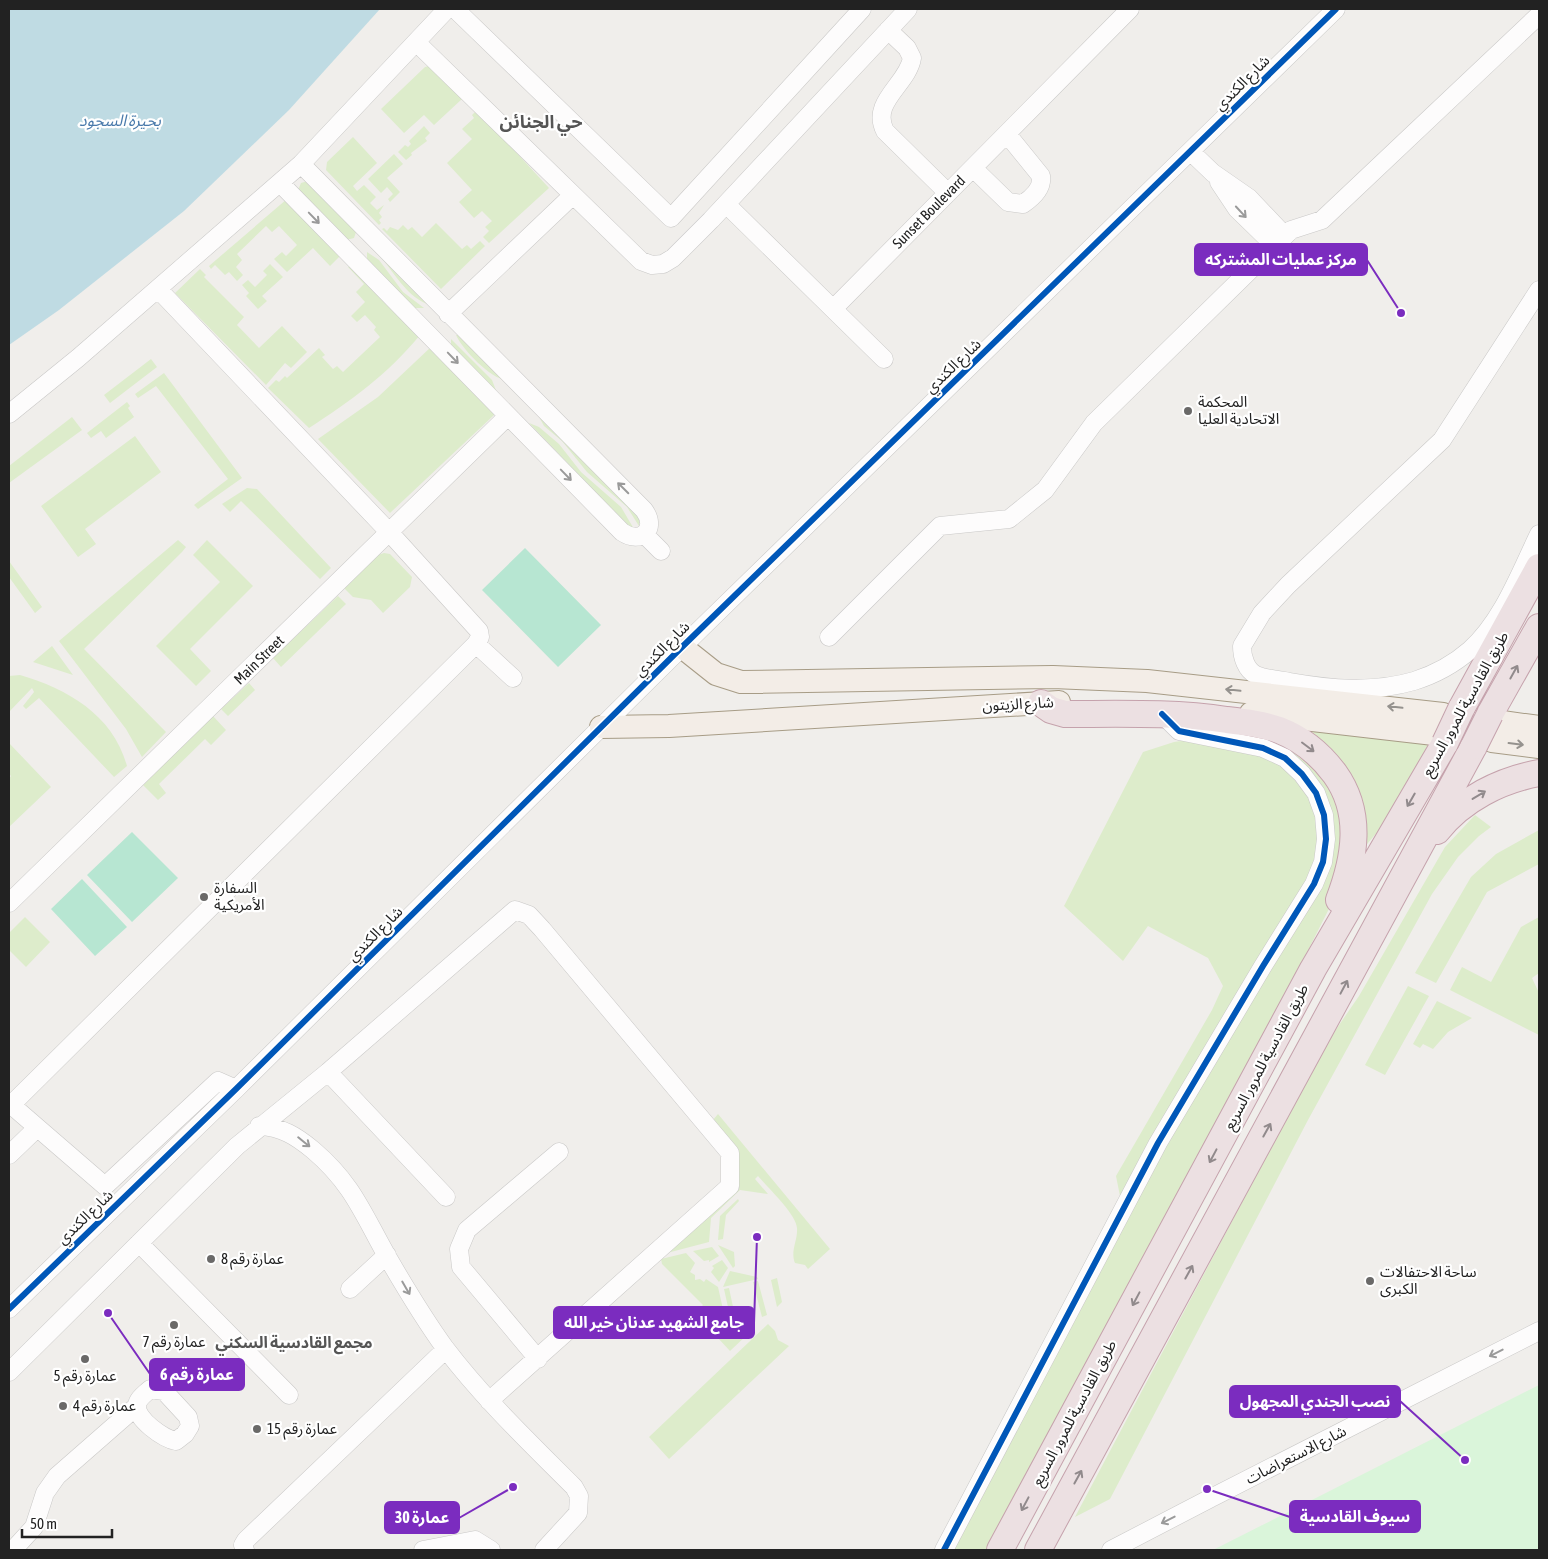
<svg xmlns="http://www.w3.org/2000/svg" width="1548" height="1559" font-family="'Asap Condensed','Noto Sans Arabic',sans-serif">
<style>
.grass{fill:#ddeccb}
.park{fill:#daf5da}
.pitch{fill:#b7e6d2}
.water{fill:#bfdbe3}
.lines{fill:none;stroke-linecap:round;stroke-linejoin:round}
.minor-casing{stroke:#c9c8c7;stroke-width:19}
.major-casing{stroke:#a79c86;stroke-width:24}
.highway-casing{stroke:#c5a2ac;stroke-width:28}
.minor{stroke:#fdfcfc;stroke-width:18}
.major{stroke:#f3ede7;stroke-width:22}
.highway{stroke:#ece0e2;stroke-width:26}
.highway-bridge-casing{stroke:#c5a2ac;stroke-width:28;stroke-linecap:butt}
.highway-bridge{stroke:#ece0e2;stroke-width:26}
.cycleway-casing{stroke:#fff;stroke-width:9}
.cycleway{stroke:#0057b8;stroke-width:6}
.oneway{stroke:#9a9a9a}
.oneway2{stroke:#918a8c}
.oneway3{stroke:#95928e}
.poi-dot{fill:#6a6968;stroke:#fff;stroke-width:2}
.labels{text-anchor:middle;stroke-width:4.5;stroke-linejoin:round;paint-order:stroke}
.street-label{font-size:15px;fill:#222;stroke:#fff}
.poi-label{font-size:15px;fill:#222;stroke:#fff;text-anchor:start}
.water-label{font-size:16px;font-style:italic;fill:#4a7aab;stroke:#fff}
.neighbourhood-label{font-size:16px;font-weight:bold;fill:#555;stroke:#fff}
.quarter-label{font-size:18px;font-weight:bold;fill:#555;stroke:#fff}
.leader{fill:none;stroke:#7b2cbf;stroke-width:2}
.callout-dot{fill:#7b2cbf;stroke:#fff;stroke-width:2}
.callout{fill:#7b2cbf;stroke:#7b2cbf;stroke-width:2}
.callout-label{font-size:16px;text-anchor:middle;font-weight:bold;fill:#fff}
</style>
<rect width="100%" height="100%" fill="#f0eeeb"/>
<path class="grass" d="M429,66L462,99L434,125L424,115L404,133L381,109L425,67Z
M477,110L549,188L489,243L483,237L489,231L485,227L492,221L482,211L474,218L459,202L472,190L447,163L472,139L462,129L474,118L472,115Z
M424,126L430,133L425,138L427,141L411,153L412,155L406,160L398,152L405,145L408,147L411,144L409,141Z
M353,137L377,163L353,186L357,191L364,185L376,197L370,203L377,210L384,205L379,213L382,217L379,220L381,223L379,225L326,170L327,162Z
M394,154L403,164L387,178L400,192L390,202L388,199L393,194L387,187L381,193L368,179Z
M308,181L356,232L354,238L346,240L298,190L301,183Z
M287,199L343,253L330,266L313,248L287,272L274,259L282,252L286,256L297,245L279,226L272,232L266,226L237,254L242,260L236,267L243,275L237,281L229,272L225,275L215,265L211,269L209,266Z
M436,223L462,249L467,245L471,249L480,241L485,246L441,289L382,229L384,228L387,231L390,227L398,230L403,225L408,230L412,227L422,237Z
M371,248H376L427,301V304C401,293 392,265 371,248Z
M367,252L379,260L403,292L424,308H414L367,260Z
M270,264L283,277L262,296L267,301L258,309L246,296L249,293L242,285L248,280L255,287L267,275L263,271Z
M352,264L420,335C388,374 351,401 309,428L268,388L276,380L279,382L285,376L287,378L319,348L325,355L322,357L333,369L337,366L343,372L380,337L374,330L376,327L365,315L357,322L351,316L365,302L356,292L364,284L348,267Z
M200,269L206,275L204,277L244,317L237,325L259,348L282,326L307,352L291,368L285,363L266,385L175,293Z
M456,335H460L506,380C491,379 462,349 456,335Z
M451,339L492,380L497,393L451,347Z
M432,346L495,412L494,415L390,513L318,439L378,397Z
M151,359L157,367L110,403L104,395Z
M164,373L242,478L198,509L194,505L228,479L156,386L138,398L135,394Z
M127,402L130,406L128,408L134,417L106,438L101,431L91,438L87,433Z
M538,415L640,517L639,526L627,507L587,472L562,441L544,426Z
M72,417L82,430L9,483V466Z
M529,423L539,427L559,444L581,472L621,507L634,529H631Z
M135,436L161,472L85,529L96,544L78,557L41,506Z
M247,488L257,489L331,568L320,579L241,501L230,512L222,504Z
M178,540L186,547L182,552L84,649L166,732L142,757L126,729L59,641Z
M207,540L253,586L190,649L211,671L196,686L156,646L220,582L193,555Z
M384,553L390,554L412,577L410,587L383,613L371,600L353,597L344,588L378,555Z
M9,561L42,607L35,613L9,577Z
M338,596L346,604L281,667L273,658Z
M52,646L73,675L33,662Z
M20,675C68,689 113,715 127,766L114,777L39,698L26,709L23,706L34,692L32,688L9,712V676Z
M249,683L255,690L228,716L221,709Z
M213,716L226,730L211,745L205,739L159,784L166,793L158,800L143,785Z
M1293,725L1429,745L1380,829L1349,865L1339,889L1249,1067L993,1550H934L1120,1196L1116,1176L1212,1010L1223,986L1208,958L1148,926L1123,961L1064,906L1143,752L1174,742Z
M9,743L51,787L9,827V779L11,776L9,774Z
M1475,815L1491,827L1479,836L1458,857L1432,894L1308,1120L1110,1499L1075,1517L1326,1044L1359,996L1445,847Z
M1539,830V864L1487,892L1436,983L1415,973L1471,877L1496,854Z
M25,917L50,942L26,967L9,950V933Z
M1539,917V973L1532,978L1539,993V1035L1450,990L1462,967L1491,982L1521,927Z
M1408,986L1429,996L1385,1075L1365,1065Z
M1437,1001L1472,1018L1448,1032L1433,1049L1423,1044L1420,1048L1413,1044Z
M718,1114L830,1249L808,1269L805,1265L795,1263C790,1251 798,1240 797,1228C796,1214 767,1187 758,1176L755,1179L768,1194L740,1190L711,1218L709,1242L667,1253L735,1184L713,1120Z
M738,1199L739,1201L726,1215L723,1239L718,1240L720,1216Z
M718,1245L734,1252L735,1266L733,1268Z
M712,1247L719,1256L709,1262V1260L704,1261L693,1251Z
M686,1253L695,1263L690,1272L695,1275V1280L700,1279L704,1282L706,1279L718,1287L725,1318L712,1331L695,1313L703,1305L662,1264L661,1259Z
M722,1260L728,1268L719,1282L711,1272L714,1268L712,1266Z
M730,1271L757,1277L758,1279L723,1287Z
M777,1278L782,1302L777,1307L771,1280Z
M758,1281L767,1315L762,1317L753,1282Z
M729,1288L736,1321L747,1319V1322L732,1325L724,1289Z
M768,1324L775,1331L778,1340L789,1346L669,1459L649,1437Z
M728,1329L748,1334L730,1351L717,1337Z"/>
<path class="park" d="M1539,1385V1550H1213Z"/>
<path class="pitch" d="M525,548L601,625L558,667L482,590Z
M132,832L178,878L132,922L87,875Z
M82,879L127,927L95,956L51,909Z"/>
<path class="water" d="M9,9H380L289,110L184,211L59,310L9,345Z"/>
<g class="lines">
<defs>
<path id="minor" d="M455,9L671,218L862,9
M888,30L907,48L912,58C908,84 870,102 885,131L948,193
M417,43L641,261L652,265L663,264L673,258L711,220L908,9
M1191,152L1213,173L1249,198L1285,236
M973,168L1008,202L1023,204C1032,198 1043,189 1041,176L1007,134
M1219,182L1237,209L1275,246
M280,183L622,532C641,545 658,529 644,510L301,164
M726,204L833,309L1130,9
M1539,290L1442,440L1288,585L1262,613L1242,646C1242,657 1246,670 1256,675C1266,679 1279,680 1290,682C1330,689 1373,693 1414,681C1433,675 1454,664 1470,650C1503,620 1520,573 1539,534
M833,309L884,359
M448,314L573,195
M9,414L78,358L301,164L447,9
M644,534L661,551
M829,637L940,526L1009,519L1045,490L1094,423L1291,230L1322,220L1539,15
M476,644L513,678
M9,903L508,416
M328,1072L446,1197
M9,1103L105,1186L218,1081L236,1089
M11,1105L476,644L480,637L479,631L390,533L158,289
M259,1126C282,1127 296,1136 313,1150C353,1184 363,1214 388,1258C406,1289 424,1319 445,1348C483,1398 529,1442 574,1487L579,1496L578,1513L544,1550
M9,1155L37,1128
M139,1243L289,1395
M350,1289L387,1255
M9,1309L236,1089L682,647L1336,9
M538,1359L461,1267L459,1249L467,1230L559,1152
M9,1372L237,1146L328,1072L515,910L529,915L542,929L730,1153V1186L489,1401
M150,1389L164,1391L188,1417L190,1426L185,1434L176,1441C164,1439 135,1419 137,1405C138,1398 145,1394 150,1389Z
M1213,1497L1539,1331
M13,1550L34,1527L45,1493L57,1476L137,1406
M245,1550L243,1545L246,1540L446,1349
M423,1550L475,1540L491,1550
M944,1550L1158,1143L1263,966L1314,884L1323,862L1326,839L1324,815L1316,793L1302,774L1285,758L1263,748L1179,731L1162,714
M1111,1550L1211,1498"/>
<path id="major" d="M682,647L716,674L741,682L1053,677L1147,681L1443,714
M1251,713L1434,734
M1502,722L1539,727
M601,727L669,726L1059,702
M1492,741L1539,747"/>
<path id="highway" d="M1041,703L1051,710L1065,714C1119,714 1174,712 1227,720C1245,722 1263,724 1279,730C1302,739 1321,755 1335,774C1363,813 1355,858 1339,900
M1461,709L1539,567
M1490,714L1539,627
M1437,831C1462,799 1501,780 1539,773
M1000,1550L1313,969L1445,743
M1038,1550L1474,746"/>
</defs>
<use href="#minor" class="minor-casing"/>
<use href="#major" class="major-casing"/>
<use href="#highway" class="highway-casing"/>
<use href="#minor" class="minor"/>
<use href="#major" class="major"/>
<use href="#highway" class="highway"/>
<defs>
<path id="highway-bridge" d="M1445,743L1461,709
M1474,746L1490,714"/>
</defs>
<use href="#highway-bridge" class="highway-bridge-casing"/>
<use href="#highway-bridge" class="highway-bridge"/>
<defs>
<path id="cycleway" d="M9,1309L236,1089L682,647L1336,9
M944,1550L1158,1143L1263,966L1314,884L1323,862L1326,839L1324,815L1316,793L1302,774L1285,758L1263,748L1179,731L1162,714"/>
</defs>
<use href="#cycleway" class="cycleway-casing"/>
<use href="#cycleway" class="cycleway"/>
</g>
<defs><path id="oneway-shaft" d="M-6 0H5M1.5-3L5.5 0L1.5 3" fill="none" stroke-width="1.6" stroke-linecap="round" stroke-linejoin="round" transform="scale(1.25)"/></defs>
<g class="oneway">
<use href="#oneway-shaft" transform="translate(1241 212) rotate(47)"/>
<use href="#oneway-shaft" transform="translate(314 218) rotate(46)"/>
<use href="#oneway-shaft" transform="translate(453 358) rotate(46)"/>
<use href="#oneway-shaft" transform="translate(566 475) rotate(46)"/>
<use href="#oneway-shaft" transform="translate(623 488) rotate(-135)"/>
<use href="#oneway-shaft" transform="translate(304 1142) rotate(39)"/>
<use href="#oneway-shaft" transform="translate(406 1288) rotate(60)"/>
<use href="#oneway-shaft" transform="translate(1496 1353) rotate(153)"/>
<use href="#oneway-shaft" transform="translate(1168 1520) rotate(153)"/>
</g>
<g class="oneway2">
<use href="#oneway-shaft" transform="translate(1514 672) rotate(-61)"/>
<use href="#oneway-shaft" transform="translate(1308 747) rotate(37)"/>
<use href="#oneway-shaft" transform="translate(1479 795) rotate(-31)"/>
<use href="#oneway-shaft" transform="translate(1411 800) rotate(120)"/>
<use href="#oneway-shaft" transform="translate(1344 987) rotate(-62)"/>
<use href="#oneway-shaft" transform="translate(1267 1130) rotate(-61)"/>
<use href="#oneway-shaft" transform="translate(1213 1156) rotate(118)"/>
<use href="#oneway-shaft" transform="translate(1189 1272) rotate(-61)"/>
<use href="#oneway-shaft" transform="translate(1136 1299) rotate(118)"/>
<use href="#oneway-shaft" transform="translate(1078 1477) rotate(-61)"/>
<use href="#oneway-shaft" transform="translate(1025 1504) rotate(118)"/>
</g>
<g class="oneway3">
<use href="#oneway-shaft" transform="translate(1233 690) rotate(-174)"/>
<use href="#oneway-shaft" transform="translate(1395 707) rotate(-174)"/>
<use href="#oneway-shaft" transform="translate(1516 744) rotate(7)"/>
</g>
<g class="poi-dot">
<circle cx="1188" cy="411" r="5"/>
<circle cx="204" cy="897" r="5"/>
<circle cx="211" cy="1259" r="5"/>
<circle cx="1370" cy="1281" r="5"/>
<circle cx="174" cy="1325" r="5"/>
<circle cx="85" cy="1359" r="5"/>
<circle cx="63" cy="1406" r="5"/>
<circle cx="257" cy="1429" r="5"/>
</g>
<g class="labels">
<g class="street-label">
<text transform="translate(1242 83) rotate(-45)" y="5">شارع الكندي</text>
<text transform="translate(929 212) rotate(-45)" y="5">Sunset Boulevard</text>
<text transform="translate(953 366) rotate(-44)" y="5">شارع الكندي</text>
<text transform="translate(662 649) rotate(-45)" y="5">شارع الكندي</text>
<text transform="translate(259 660) rotate(-44)" y="5">Main Street</text>
<text transform="translate(1018 704) rotate(-3)" y="5">شارع الزيتون</text>
<text transform="translate(1465 704) rotate(-61)" y="5">طريق القادسية للمرور السريع</text>
<text transform="translate(375 934) rotate(-45)" y="5">شارع الكندي</text>
<text transform="translate(1266 1057) rotate(-62)" y="5">طريق القادسية للمرور السريع</text>
<text transform="translate(85 1217) rotate(-44)" y="5">شارع الكندي</text>
<text transform="translate(1074 1413) rotate(-62)" y="5">طريق القادسية للمرور السريع</text>
<text transform="translate(1296 1455) rotate(-27)" y="5">شارع الاستعراضات</text>
</g>
<g class="poi-label">
<text x="1198" y="407">المحكمة<tspan x="1198" dy="17">الاتحادية العليا</tspan></text>
<text x="214" y="893">السفارة<tspan x="214" dy="17">الأمريكية</tspan></text>
<text x="221" y="1264">عمارة رقم 8</text>
<text x="1380" y="1277">ساحة الاحتفالات<tspan x="1380" dy="17">الكبرى</tspan></text>
<text x="174" y="1347" text-anchor="middle">عمارة رقم 7</text>
<text x="85" y="1381" text-anchor="middle">عمارة رقم 5</text>
<text x="73" y="1411">عمارة رقم 4</text>
<text x="267" y="1434">عمارة رقم 15</text>
</g>
<g class="water-label">
<text x="120" y="126">بحيرة السجود</text>
</g>
<g class="neighbourhood-label">
<text x="294" y="1348">مجمع القادسية السكني</text>
</g>
<g class="quarter-label">
<text x="541" y="128">حي الجنائن</text>
</g>
</g>
<path class="leader" d="M1401 313L1367 260M757 1237L754 1323M108 1313L150 1374M1465 1460L1400 1401M1207 1489L1290 1517M513 1487L459 1518"/>
<g class="callout-dot">
<circle cx="1401" cy="313" r="5"/>
<circle cx="757" cy="1237" r="5"/>
<circle cx="108" cy="1313" r="5"/>
<circle cx="1465" cy="1460" r="5"/>
<circle cx="1207" cy="1489" r="5"/>
<circle cx="513" cy="1487" r="5"/>
</g>
<g class="callout">
<rect x="1195" y="244" width="172" height="31" rx="5"/>
<rect x="554" y="1307" width="200" height="31" rx="5"/>
<rect x="150" y="1359" width="94" height="31" rx="5"/>
<rect x="1230" y="1386" width="170" height="31" rx="5"/>
<rect x="1290" y="1501" width="130" height="31" rx="5"/>
<rect x="385" y="1502" width="74" height="31" rx="5"/>
</g>
<g class="callout-label">
<text x="1281" y="265">مركز عمليات المشتركه</text>
<text x="654" y="1328">جامع الشهيد عدنان خير الله</text>
<text x="197" y="1380">عمارة رقم 6</text>
<text x="1315" y="1407">نصب الجندي المجهول</text>
<text x="1355" y="1522">سيوف القادسية</text>
<text x="422" y="1523">عمارة 30</text>
</g>
<rect width="1548" height="1559" fill="none" stroke="#222222" stroke-width="20"/>
<path d="M22 1529v8h90v-8" fill="none" stroke="#222222" stroke-width="2.5"/>
<text x="30" y="1529" font-size="15" fill="#222222" stroke="#ffffff" stroke-width="4" paint-order="stroke">50 m</text>
</svg>
